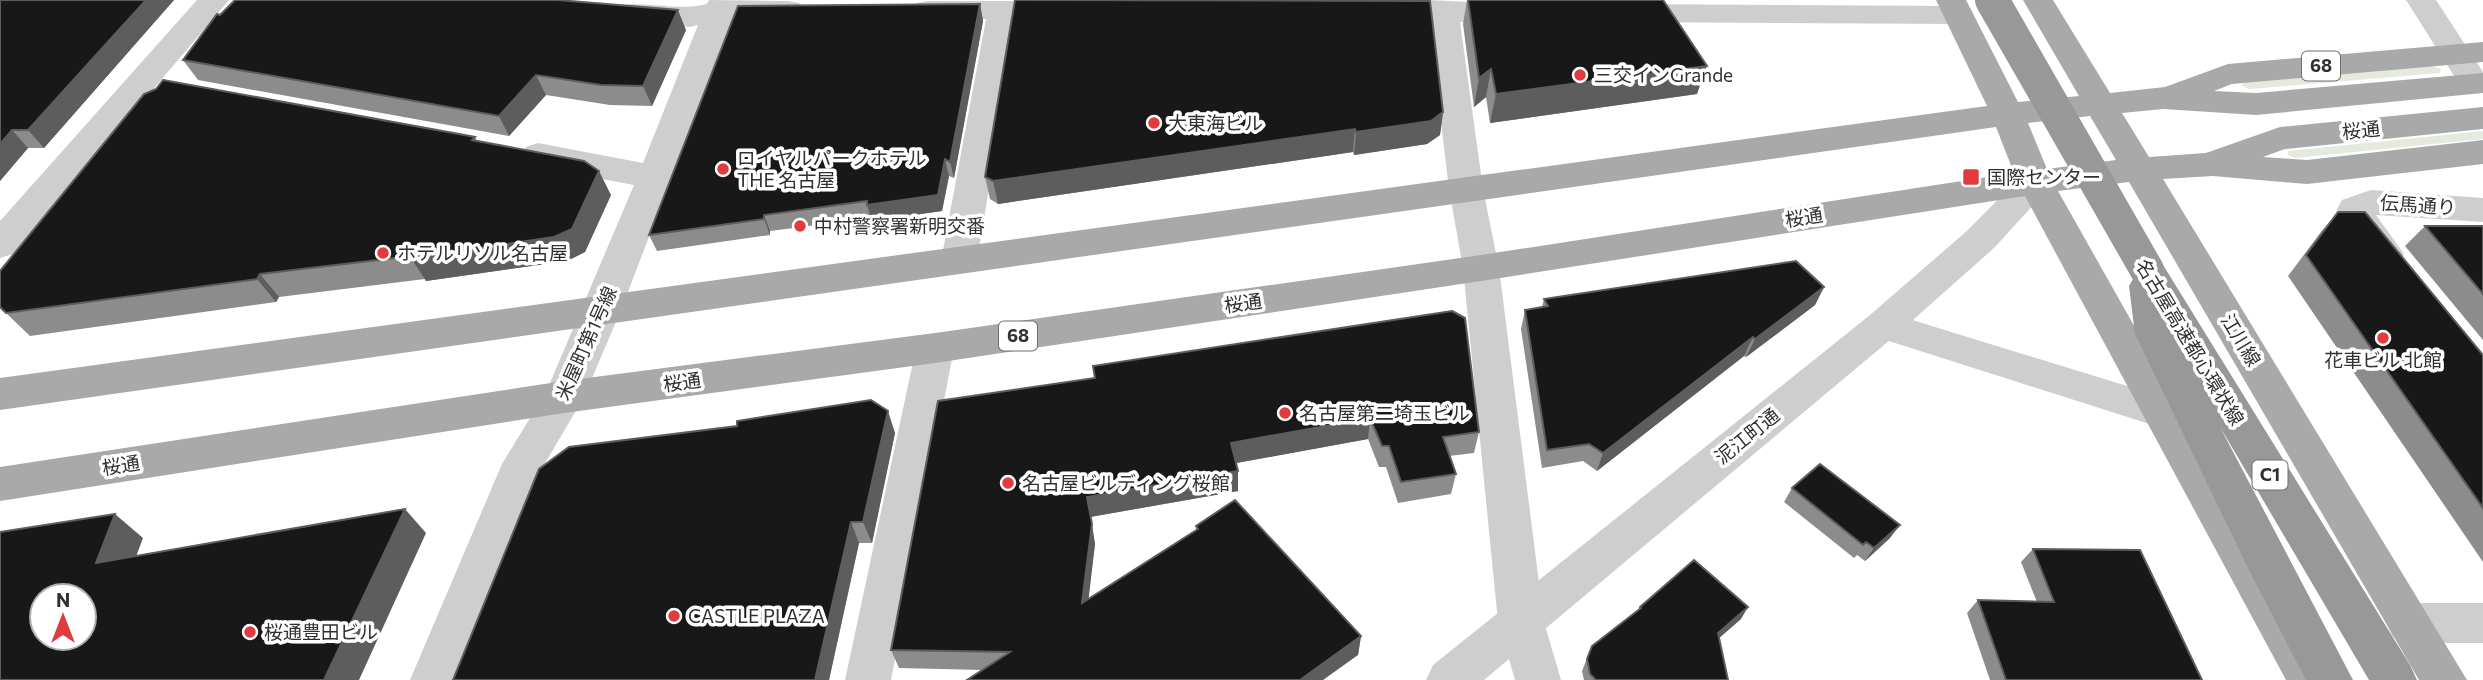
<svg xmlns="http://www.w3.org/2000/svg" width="2483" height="680" font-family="Commissioner,'Noto Sans JP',sans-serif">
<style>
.green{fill:#e4eadd}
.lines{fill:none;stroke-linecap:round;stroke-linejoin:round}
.minor{fill:#cecece;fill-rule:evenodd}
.tertiary{fill:#cecece;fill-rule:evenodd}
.primary{fill:#a9a9a9;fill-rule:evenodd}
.motorway{fill:#989898;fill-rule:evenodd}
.motorway-bridge{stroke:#989898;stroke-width:34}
.wall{fill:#8c8c8c}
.shaded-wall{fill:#5d5d5d}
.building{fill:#181818;stroke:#5d5d5d;stroke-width:2;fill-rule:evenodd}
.poi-dot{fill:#e13b40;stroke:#fff;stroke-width:2.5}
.labels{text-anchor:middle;stroke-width:7;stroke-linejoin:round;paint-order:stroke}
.shield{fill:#fff;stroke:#6f6f6f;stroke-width:2}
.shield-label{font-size:18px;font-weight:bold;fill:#313131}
.poi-label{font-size:19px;fill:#313131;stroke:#fff;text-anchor:start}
.street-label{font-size:19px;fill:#313131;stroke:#fff}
</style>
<rect width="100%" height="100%" fill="#fff"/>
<path class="green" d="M2428,65L2441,69L2440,73L2250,89L2241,86L2244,82Z
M2483,131V139L2295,158L2288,155V151Z"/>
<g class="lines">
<path class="minor" d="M709,0L788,1L799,3L803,10L799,17L788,19L732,20L621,310L584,397L541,470L456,680H410L502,464L547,390L634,185L538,167L526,163L521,155L526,147L538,143L643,163L698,25L690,27L617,20L613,13L617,6C646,0 677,12 707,4Z
M1427,0L1516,4L1527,6L1531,13L1527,20L1516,22H1460L1483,189L1499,268L1544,622L1561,680H1515L1498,622L1463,268L1449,189L1429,22L1380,21L1369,19L1365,12L1369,5L1380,3H1427Z
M2406,0H2436L2483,72V91L2474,93L2463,90Z
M928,1H1068L1079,3L1083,10L1079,17L1068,19H1017L977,261L972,270L959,274L946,270L941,261L986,19H928L917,17L913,10L917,3Z
M1621,4L1959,6L1970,8L1974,15L1970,22L1959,24L1621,22L1610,20L1606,13L1610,6Z
M2371,190L2483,198V222L2376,215L2404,254L2399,263C2365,273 2351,234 2337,209L2342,200Z
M1883,311L2179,402L2185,413L2179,424L2165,429L1870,335L1864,325L1870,315Z
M935,333L949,337L954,348L891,680H845L916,348L921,337Z
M2409,603H2483V643H2409L2393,637L2386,623L2393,609Z"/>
<path class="tertiary" d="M197,0H229L13,254L0,258V221Z
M2035,170L2047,174L2052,182L2047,190L1994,248L1896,335L1484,680H1426L1433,665L1870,315L1968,230L2023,174Z"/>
<path class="primary" d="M1936,0H1966L2018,102L2079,96L2023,0H2053L2110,93L2165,87L2228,64L2483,42V62L2232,84L2214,91L2256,93L2483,73V93L2256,115L2163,109L2122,113L2149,157L2206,153L2280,127L2483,107V129L2285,149L2263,157L2307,160L2483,140V164L2307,184L2213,176L2163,179L2467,680H2419L2129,182L2058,191L2334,680H2286L2025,196L1481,281L935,363L564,413L0,501V467L564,381L935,333L1481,255L2014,173L1996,127L0,410V378L1987,106ZM2090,116L2116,160L2047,169L2028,123Z"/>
<path class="motorway" d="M2147,257L2160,260L2410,665L2417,680H2369L2220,427L2353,680H2306L2250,572L2135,334L2129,286L2133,279L2129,270L2134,260Z"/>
<path class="motorway-bridge" d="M1992,0L2147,270"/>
</g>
<path class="wall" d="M0,0H174L44,148H28L0,181Z
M1467,0H1663L1697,94L1490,123L1486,97L1474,107L1463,24Z
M980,4L983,21L954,178L949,176L942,211L872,221L871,218L770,231V235L657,251L649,235Z
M686,30L652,106L610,105L546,95L509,136L198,80L183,60Z
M1443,112L1440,135L1427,144L1354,155L1353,152L998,204L990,199L985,177Z
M475,137L477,141L611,195L585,252L567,261L426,281L425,279L279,297L276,302L30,336L6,313Z
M2338,212L2483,355V562L2288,276L2321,232Z
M2425,226H2483V340L2405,246Z
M1824,287L1815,305L1746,357L1744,356L1597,471L1583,461L1542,468L1521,329L1525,310L1542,307L1544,299Z
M1095,378L1479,432L1474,453L1449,456L1456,474L1451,494L1398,503L1386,467H1379L1368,439L1236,463L1238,491L1090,517L1095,544L1088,599L1196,531V526L1361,636L1358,655L983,670L899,668L891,650Z
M895,433L872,543H859L829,680H453Z
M1792,488L1890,538L1865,561L1857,555L1854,558L1784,502Z
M2033,549L2202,680H1990L1967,613L1978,600L2037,602L2021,562Z
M1640,607L1741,619L1719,638L1728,680H1584L1582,671L1592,646L1638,611Z"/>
<path class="shaded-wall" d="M146,0H174L44,148L28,130Z
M980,4L983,21L954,178L950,162Z
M678,10L686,30L652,106L643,86Z
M1707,66L1697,94L1490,123L1496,94Z
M1491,69L1486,97L1474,107L1479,78Z
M536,75L546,95L509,136L499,116Z
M1443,112L1440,135L1427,144L1354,155L1356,132Z
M1355,129L1353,152L998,204L993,181Z
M12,130L28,148L0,181V144Z
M945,159L949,176L942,211L872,221L867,205Z
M599,171L611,195L585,252L567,261L426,281L411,258Z
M764,215L770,231V235L764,219Z
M260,274L279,297L276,302L257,279Z
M1824,287L1815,305L1746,357L1755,339Z
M1753,337L1744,356L1597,471L1603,453Z
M888,411L895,433L872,543L863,522Z
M1370,418L1368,439L1231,464V443Z
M1238,471V491L1090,517L1087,497Z
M405,509L426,533L359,680H324Z
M115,514L143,538L125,586L96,563Z
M851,522L859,543L829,680H815Z
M1092,524L1095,544L1086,621L1082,603Z
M1900,525L1890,538L1865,561L1874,548Z
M1748,607L1741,619L1711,645L1718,633Z
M1361,636L1358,655L1323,680H1300Z"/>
<path class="building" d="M0,0H146L28,130H12L0,144Z
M235,0H558L678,10L643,86L601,85L536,75L499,116L183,60L217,14L220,15Z
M1015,0L1430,1L1443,112L1431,121L1356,132L1355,129L993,181L985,177Z
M1468,0H1663L1707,66L1496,94L1491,69L1479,78Z
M980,4L950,162L945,159L938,195L867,205V201L764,215V219L649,235L738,6Z
M163,80L475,137L472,140L584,161L599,171L572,229L554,237L411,258L412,256L260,274L257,279L6,313L0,307V271L144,94L156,89Z
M2338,212H2365L2483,355V508L2306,255Z
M2425,226H2483V294Z
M1796,261L1824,287L1755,339L1753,337L1603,453L1589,444L1547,450L1525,310L1548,306L1544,299Z
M1452,311L1465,318L1479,432L1443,437L1456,474L1401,482L1389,446H1382L1370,418L1231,443L1238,471L1087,497L1092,524L1082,603L1198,529L1196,526L1235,500L1361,636L1300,680H967L1010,652L891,650L938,401L1095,378L1093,366Z
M871,400L888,411L863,522H851L815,680H453L539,469L569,447L737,426V421Z
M1820,464L1900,525L1874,548L1866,542L1863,545L1792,488Z
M405,509L324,680H0V532L115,514L96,563ZM42,596H84V638H42Z
M2033,549L2140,550L2202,680H2006L1978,600L2054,602Z
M1694,560L1748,607L1718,633L1728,680H1596L1590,674L1587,659L1592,646L1641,608L1640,607Z"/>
<g class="poi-dot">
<circle cx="1580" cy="75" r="7"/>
<circle cx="1154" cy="123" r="7"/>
<circle cx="723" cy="169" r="7"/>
<rect x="1962" y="168" width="18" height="18" rx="3.5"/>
<circle cx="800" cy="226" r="7"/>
<circle cx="383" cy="253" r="7"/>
<circle cx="2383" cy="338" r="7"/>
<circle cx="1285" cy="413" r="7"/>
<circle cx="1008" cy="483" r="7"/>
<circle cx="674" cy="616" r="7"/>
<circle cx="250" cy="632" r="7"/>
</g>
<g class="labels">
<g class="shield">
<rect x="2302" y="51.5" width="38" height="29" rx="5"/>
<rect x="999" y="321.5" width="38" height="29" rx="5"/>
<rect x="2252.5" y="460.5" width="35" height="29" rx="5"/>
</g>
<g class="shield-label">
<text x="2321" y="72">68</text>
<text x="1018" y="342">68</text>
<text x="2270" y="481">C1</text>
</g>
<g class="poi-label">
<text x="1594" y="82">三交インGrande</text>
<text x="1168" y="130">大東海ビル</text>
<text x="737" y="165">ロイヤルパークホテル<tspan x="737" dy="22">THE 名古屋</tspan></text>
<text x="1987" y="184">国際センター</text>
<text x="814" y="233">中村警察署新明交番</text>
<text x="397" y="260">ホテルリソル名古屋</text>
<text x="2383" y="367" text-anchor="middle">花車ビル 北館</text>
<text x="1299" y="420">名古屋第二埼玉ビル</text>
<text x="1022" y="490">名古屋ビルディング桜館</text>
<text x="688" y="623">CASTLE PLAZA</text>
<text x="264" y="639">桜通豊田ビル</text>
</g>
<g class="street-label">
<text transform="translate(2361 130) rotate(-6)" y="7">桜通</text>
<text transform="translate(2418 205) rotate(4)" y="7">伝馬通り</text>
<text transform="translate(1804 217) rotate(-9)" y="7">桜通</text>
<text transform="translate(1243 303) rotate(-8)" y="7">桜通</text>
<text transform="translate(2241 340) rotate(59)" y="7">江川線</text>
<text transform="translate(2190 342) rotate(59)" y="7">名古屋高速都心環状線</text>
<text transform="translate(586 343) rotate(-66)" y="7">米屋町第1号線</text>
<text transform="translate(682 382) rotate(-8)" y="7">桜通</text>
<text transform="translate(1747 436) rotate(-39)" y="7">泥江町通</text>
<text transform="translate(121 465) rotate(-9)" y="7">桜通</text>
</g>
</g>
<g transform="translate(63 617)"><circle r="33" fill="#ffffff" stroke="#adadad" stroke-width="2"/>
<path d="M0-5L12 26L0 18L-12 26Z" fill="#e13b40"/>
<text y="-10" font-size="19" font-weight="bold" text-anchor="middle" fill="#313131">N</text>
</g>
</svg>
